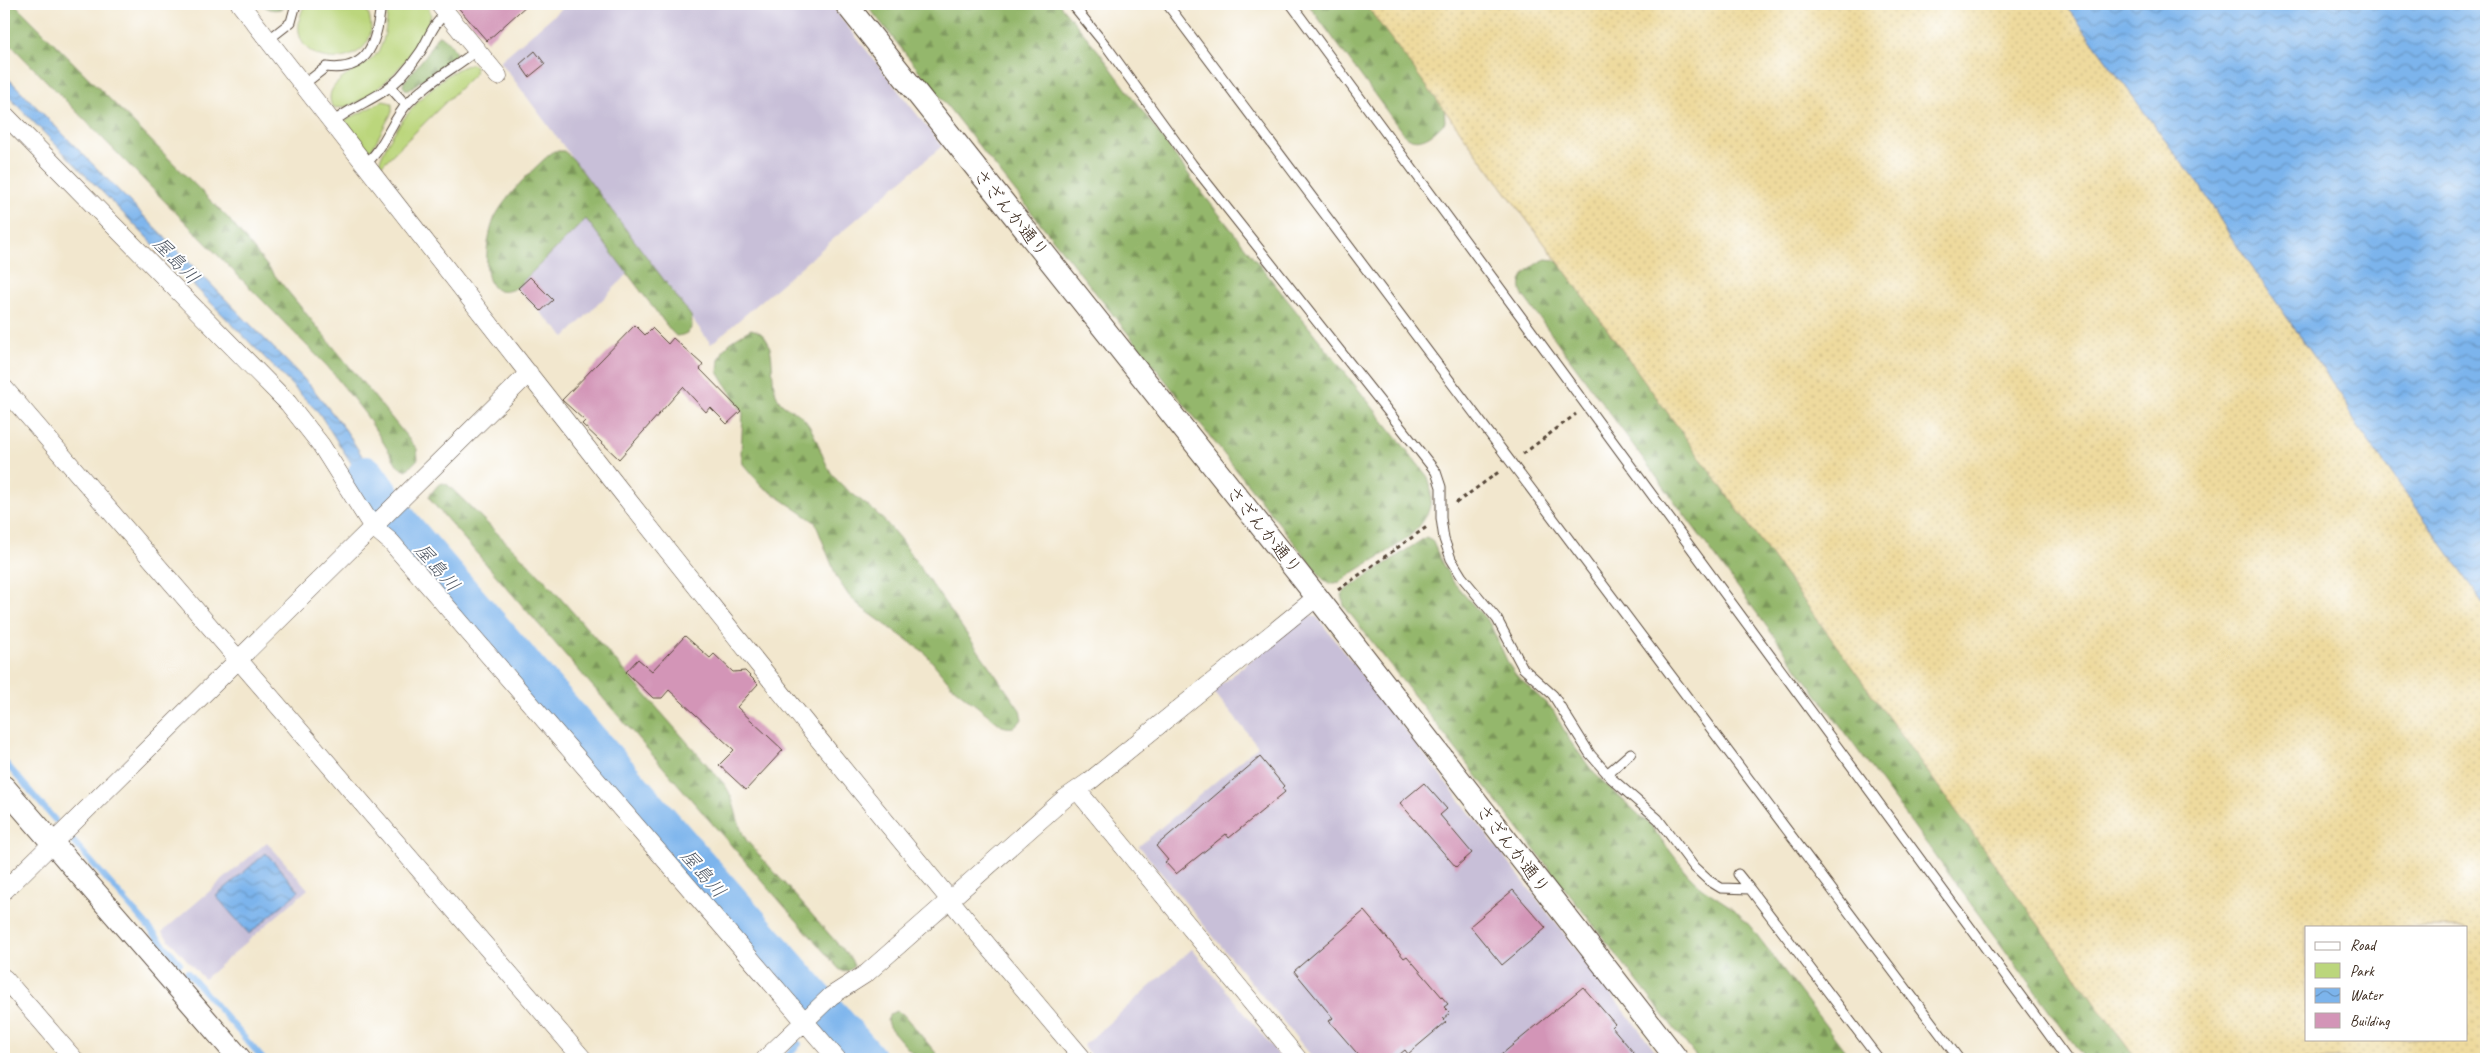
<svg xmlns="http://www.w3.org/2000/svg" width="2490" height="1063" font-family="Caveat,'Klee One',sans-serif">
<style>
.industrial{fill:#c8bfd8}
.green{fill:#bbd67c;stroke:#7b804d}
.forest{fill:url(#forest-firs);stroke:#687045}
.sand{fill:url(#sand-dots);stroke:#94825e;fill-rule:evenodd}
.water{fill:url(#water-waves);stroke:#5c6f85}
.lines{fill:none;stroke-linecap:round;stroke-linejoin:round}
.stream{stroke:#7cb4ec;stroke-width:6}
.river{stroke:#7cb4ec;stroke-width:38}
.building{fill:#d395b7}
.service-casing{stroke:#564638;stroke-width:11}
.minor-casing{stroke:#564638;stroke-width:19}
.tertiary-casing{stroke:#564638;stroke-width:24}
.path{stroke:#564638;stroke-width:3;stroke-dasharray:4 4;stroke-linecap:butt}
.service{stroke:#fff;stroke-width:9}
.minor{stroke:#fff;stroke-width:18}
.tertiary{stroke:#fff;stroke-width:22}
.labels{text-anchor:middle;stroke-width:4;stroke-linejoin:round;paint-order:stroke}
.street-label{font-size:18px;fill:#3b2a1e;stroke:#fff}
.water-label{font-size:19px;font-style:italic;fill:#525a66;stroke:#fff}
</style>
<defs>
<pattern id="forest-firs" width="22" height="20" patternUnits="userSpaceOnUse" patternTransform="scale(1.25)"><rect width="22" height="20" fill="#94b76c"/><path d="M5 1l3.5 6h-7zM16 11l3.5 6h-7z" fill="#7a9558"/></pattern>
<pattern id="sand-dots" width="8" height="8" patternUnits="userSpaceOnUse" patternTransform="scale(1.25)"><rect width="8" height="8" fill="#eeda9e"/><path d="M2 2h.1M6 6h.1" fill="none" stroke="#cdbb88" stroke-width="1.8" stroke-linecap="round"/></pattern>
<pattern id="water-waves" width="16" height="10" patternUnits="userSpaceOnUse" patternTransform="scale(1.25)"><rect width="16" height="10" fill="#7cb4ec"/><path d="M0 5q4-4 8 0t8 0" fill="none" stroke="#6793bf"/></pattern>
</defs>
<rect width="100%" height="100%" fill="#fff"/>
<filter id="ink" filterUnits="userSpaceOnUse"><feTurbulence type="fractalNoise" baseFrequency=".02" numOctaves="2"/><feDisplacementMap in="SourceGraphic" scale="10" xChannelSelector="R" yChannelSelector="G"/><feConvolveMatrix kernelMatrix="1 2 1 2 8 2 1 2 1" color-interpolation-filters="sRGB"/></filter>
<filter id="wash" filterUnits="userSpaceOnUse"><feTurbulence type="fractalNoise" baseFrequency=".0096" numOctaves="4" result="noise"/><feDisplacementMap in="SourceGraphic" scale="20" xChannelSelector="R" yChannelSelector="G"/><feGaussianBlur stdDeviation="1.12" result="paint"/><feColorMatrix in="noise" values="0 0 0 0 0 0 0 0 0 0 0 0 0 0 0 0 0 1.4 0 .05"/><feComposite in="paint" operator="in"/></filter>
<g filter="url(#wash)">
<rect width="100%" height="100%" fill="#f2e7ce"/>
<path class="industrial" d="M567,4H830L942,146L711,344L500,61Z
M586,218L628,274L565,337L516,288Z
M1307,615L1316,616L1662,1059H1314L1139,846L1258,746L1213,691Z
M267,842L308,889L204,979L162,932Z
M1192,949L1282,1059H1094L1083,1046Z"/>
<path class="green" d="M305,4H364C402,75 269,78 305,4Z
M389,4H427L431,14C424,47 371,108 336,108L332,106C320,79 367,70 378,52C387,37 386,20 389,4Z
M472,64L475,66V73L382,165L379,164C387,132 438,70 472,64Z
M383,101L392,103V112L372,149L368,151L345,122L348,119Z"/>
<path class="forest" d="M4,4H15L227,217L417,449L418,459L407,470L398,466L366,415L328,367L4,38Z
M262,4H288C282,12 268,11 262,4Z
M866,4H1059L1100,53L1203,194L1428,477C1447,534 1376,553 1340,582L1329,584L1324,580Z
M1308,4H1365L1444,108L1445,122C1434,134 1420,146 1405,136Z
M438,35C445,36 455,48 456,55L407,91L403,86L404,82L426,55Z
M554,151H564L573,159L691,316C694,329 689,335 676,336L671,331L586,219L516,288C475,308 486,236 495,217C506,196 535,166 554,151Z
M1546,259L1555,260L1562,267L2136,1059H2085L1522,294C1516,276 1531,266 1546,259Z
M751,329C782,336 766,376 778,398C783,408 797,410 804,419C819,436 821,462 836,479C846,490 857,497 868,506C881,516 890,527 900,539L1020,710L1022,719C1016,728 1012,729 1002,726L953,687L924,652L862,608L849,596L837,578L815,522L762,486L743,464L741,453L743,413L718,372L719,360L724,349L734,339Z
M443,483L448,485L540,575L725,785C737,803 735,823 747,841L851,959L854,966L850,970L844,972L839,969L432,502L429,496L438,485Z
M1426,537L1432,540L1442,563L1454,583L1490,624L1509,665L1516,675L1553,710L1570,741L1594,773L1651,826L1687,873L1702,888L1734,909L1750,926L1851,1059H1698L1344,606L1342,594L1346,590Z
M896,1011L903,1014L941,1059H917L889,1027L887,1021L890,1014Z"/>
<path class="sand" d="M1365,4H2065L2181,162L2199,184L2229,234L2345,401L2356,424L2451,556L2486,608V1059H2136L1562,267ZM2306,927H2466V1039H2306Z"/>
<path class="water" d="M2065,4H2486V608L2451,556L2356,424L2345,401L2229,234L2199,184L2181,162Z
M4,74L309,384L345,429L394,506L384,514L319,413L4,92Z
M266,853L299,891L249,934L216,896Z"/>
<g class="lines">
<path class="stream" d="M4,761L55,820
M74,842L180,963
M187,972L263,1059
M819,1026L829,1015
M784,1059L799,1044"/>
<path class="river" d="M366,475L403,527L867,1059"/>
</g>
<g id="blocks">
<path class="building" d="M455,4H528L487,41Z
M535,51L545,64L529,77L520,64Z
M530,277L553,300L541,311L518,288Z
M635,325L645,335L652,328L668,344L673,338L703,365L700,369L741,411L727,424L710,407L706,412L683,387L619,459L582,424L585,421L562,400Z
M685,636L710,658L714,654L733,672L745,671L758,684L737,707L783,750L746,790L719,765L734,750L669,690L662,698H653L626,672L638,659L652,671Z
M1260,757L1284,786L1282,788L1285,792L1229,838L1226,834L1176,874L1165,862L1168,860L1156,846Z
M1424,783L1447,809L1440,815L1472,853L1456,867L1400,803Z
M1513,890L1546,928L1502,965L1470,926Z
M1364,911L1404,958L1407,956L1448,1004L1444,1007L1450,1013L1443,1019L1446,1022L1408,1054L1405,1050L1394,1059H1362L1329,1021L1333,1018L1294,971Z
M1583,987L1615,1024L1612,1027L1639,1059H1496Z"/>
</g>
</g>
<g filter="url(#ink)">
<use href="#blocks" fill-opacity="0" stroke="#564638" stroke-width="1"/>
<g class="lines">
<defs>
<path id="service" d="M1072,4L1107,47L1192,164L1436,472L1441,487V518L1444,539L1451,559L1462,577L1497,619L1523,668L1553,695L1590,754L1611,778L1658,819L1694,867L1708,880L1721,888L1750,889L1879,1059
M1167,4L1959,1059
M1291,4L2067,1059
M268,40L291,22L296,4
M303,85L326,67C371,73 377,38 381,4
M390,87L406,105
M333,122C354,105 380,98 400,78C408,69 415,60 421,51C430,36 433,23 447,13
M365,164C384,149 391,122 407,104C428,81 454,69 477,50
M1607,774L1631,753
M1738,874L1750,889"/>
<path id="minor" d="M240,4C517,359 792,716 1083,1059
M439,4L498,76
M4,114L288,403L321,445L372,526L391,542L837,1059
M4,388L583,1059
M1077,790L1298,1059
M4,891L529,373
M4,978L74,1059
M765,1059L831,996L867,973L1064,799L1090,781L1317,597"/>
<path id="tertiary" d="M846,4L1321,602L1677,1059
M4,787L240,1059"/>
</defs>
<use href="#service" class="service-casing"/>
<use href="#minor" class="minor-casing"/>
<use href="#tertiary" class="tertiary-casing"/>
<path class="path" d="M1523,454L1576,414
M1456,503L1500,471
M1338,590L1428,526"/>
<use href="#service" class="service"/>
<use href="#minor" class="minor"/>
<use href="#tertiary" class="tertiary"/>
</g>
</g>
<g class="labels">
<g class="street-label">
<text transform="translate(1011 213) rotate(51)" y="6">さざんか通り</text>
<text transform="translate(1264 530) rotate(51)" y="6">さざんか通り</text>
<text transform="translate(1513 849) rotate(52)" y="6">さざんか通り</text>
</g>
<g class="water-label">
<text transform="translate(177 260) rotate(46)" y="7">屋島川</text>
<text transform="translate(438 567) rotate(49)" y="7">屋島川</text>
<text transform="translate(704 873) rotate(49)" y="7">屋島川</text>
</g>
</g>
<rect width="2490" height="1063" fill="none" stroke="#fff" stroke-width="20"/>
<rect x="2305" y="926" width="162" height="115" fill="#ffffff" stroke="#b1aaa5"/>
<rect x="2315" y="942" width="25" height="8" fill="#ffffff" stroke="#b1aaa5"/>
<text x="2350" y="950" font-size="15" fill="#3b2a1e">Road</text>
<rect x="2315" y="963" width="25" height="15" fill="#bbd67c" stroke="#b1aaa5"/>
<text x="2350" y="976" font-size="15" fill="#3b2a1e">Park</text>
<rect x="2315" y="988" width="25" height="15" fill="url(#water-waves)" stroke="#b1aaa5"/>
<text x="2350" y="1000" font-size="15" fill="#3b2a1e">Water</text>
<rect x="2315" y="1013" width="25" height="15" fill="#d395b7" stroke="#b1aaa5"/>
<text x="2350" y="1026" font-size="15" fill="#3b2a1e">Building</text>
</svg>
